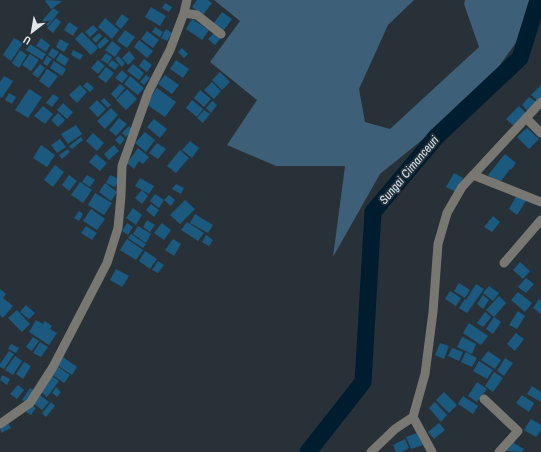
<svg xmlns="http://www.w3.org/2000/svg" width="541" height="452" font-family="'Archivo Narrow',sans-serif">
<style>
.green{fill:#3d5f77}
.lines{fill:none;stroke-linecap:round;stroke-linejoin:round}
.river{stroke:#001c2f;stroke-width:17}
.building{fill:#1c597e}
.minor{stroke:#787772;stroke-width:9}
.labels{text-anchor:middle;stroke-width:3.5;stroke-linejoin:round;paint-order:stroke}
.water-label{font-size:12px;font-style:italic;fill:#d6e6f2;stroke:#283138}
</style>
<rect width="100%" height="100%" fill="#283138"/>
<path class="green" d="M214,0H414L388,25L359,89L365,122L390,129L479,47L464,4L465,0H539L530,23L479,94L380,174L333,257L345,166H276L227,145L257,100L210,62L240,21Z"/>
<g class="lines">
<path class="river" d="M308,452L363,382L373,212L436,137L520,58L538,0"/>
</g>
<path class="building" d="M47,0L62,1L53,8L59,12L48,26L42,21L53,8L51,9L45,1Z
M197,0H208L212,3L203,15L192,7Z
M165,3L172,7L169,12L162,8Z
M151,7L166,16L160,26L145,17Z
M222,12L232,19L223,31L213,24Z
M122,14L129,19L121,29L115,24Z
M56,18L61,22L53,33L47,28Z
M105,18L119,30L112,39L98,27Z
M192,19L209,30L202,40L186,29Z
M69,22L78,28L73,36L64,30Z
M93,25L98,30L90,37L85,32Z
M155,27L163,32L160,37L152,32Z
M166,29L172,33L167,41L161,38Z
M125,30L135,37L127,48L117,41Z
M147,31L159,40L153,48L141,39Z
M82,32L98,48L91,55L75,39Z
M99,33L102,36L96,43L92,39Z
M214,33L221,38L215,45L208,39Z
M105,37L109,41L100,49L97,45Z
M14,38L23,43L11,61L3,55Z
M41,38L50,45L46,52L36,46Z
M60,39L69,44L64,52L56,47Z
M139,40L153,51L147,58L134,47Z
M112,41L121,48L115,57L105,50Z
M30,44L46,54L42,60L26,50Z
M52,48L59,52L54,59L48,55Z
M182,48L188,54L184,58L178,52Z
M20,50L27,55L19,68L12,63Z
M73,50L83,55L80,60L71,55Z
M129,51L135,58L128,65L122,58Z
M60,53L69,59L65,66L56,60Z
M106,53L112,57L108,64L101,60Z
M30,54L39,60L31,71L22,65Z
M47,56L52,59L47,66L43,63Z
M118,56L125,63L122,67L115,59Z
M144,59L152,65L147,72L139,66Z
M98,60L105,66L98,74L91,68Z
M112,60L119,65L115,70L108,65Z
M176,60L189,69L183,78L170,69Z
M54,61L66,69L62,76L50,68Z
M40,64L45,68L38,78L32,74Z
M133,64L144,73L139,80L127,71Z
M106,67L114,73L106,83L98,77Z
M47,69L58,76L49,88L39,81Z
M122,70L128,76L122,83L115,78Z
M220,72L230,82L222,90L212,80Z
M146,75L150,78L144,85L140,82Z
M165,75L179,85L172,94L158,84Z
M4,76L13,81L2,98L0,97V82Z
M130,76L144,88L138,95L124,84Z
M87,82L94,88L90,92L83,86Z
M212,82L221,91L214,99L204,90Z
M120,84L125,88L116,99L111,94Z
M80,85L87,92L77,103L69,95Z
M541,85V98L538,101L531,95Z
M157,88L176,102L165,117L146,104Z
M29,89L42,97L28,118L15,110Z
M127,89L137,99L126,110L116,100Z
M200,90L211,99L204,107L194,98Z
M9,93L16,97L12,104L5,100Z
M53,94L59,98L52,107L46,103Z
M529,97L536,102L528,111L522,105Z
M104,98L111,105L108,108L101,101Z
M97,100L106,109L98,117L89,108Z
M192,100L203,109L197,117L186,108Z
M212,101L217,105L211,113L206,108Z
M63,103L73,112L67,119L57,110Z
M43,106L53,114L45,124L34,116Z
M519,106L526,113L514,126L506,119Z
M111,108L118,115L105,129L97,121Z
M204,110L210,114L203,123L197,118Z
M58,113L65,120L58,127L51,120Z
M119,118L127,124L116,136L109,130Z
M154,119L167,129L160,138L147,127Z
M76,125L82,134L68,144L61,134Z
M129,126L133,130L126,137L122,133Z
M527,128L539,139L529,149L517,137Z
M145,132L155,140L146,152L135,143Z
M93,133L104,143L97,151L86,141Z
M120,135L125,139L120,145L115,140Z
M81,137L83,140L72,149L69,146Z
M60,139L66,147L57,153L51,145Z
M190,141L199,148L192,158L182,150Z
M157,143L166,149L158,159L149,153Z
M41,145L55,155L47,167L33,158Z
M114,145L119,151L109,160L104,154Z
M138,148L149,157L143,164L139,161L134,169L127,163Z
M68,149L70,152L62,159L59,155Z
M180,150L189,158L176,173L167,166Z
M96,154L107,163L100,171L89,162Z
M505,154L516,163L511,170L510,169L499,184L488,175Z
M55,165L64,172L53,187L44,180Z
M454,173L463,178L456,192L446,187Z
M69,175L77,181L69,191L62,185Z
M87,175L95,180L90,187L82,182Z
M110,175L119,179L115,187L106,183Z
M140,178L154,186L149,194L135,186Z
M80,182L92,190L83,203L71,195Z
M105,183L117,192L111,201L99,192Z
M176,184L184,188L181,194L172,189Z
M142,190L148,196L142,204L135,198Z
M95,193L112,203L104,215L88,205Z
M155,194L164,200L159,208L150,201Z
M169,195L175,200L171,206L164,200Z
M517,195L526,201L517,215L509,209Z
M185,200L195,209L180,224L170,215Z
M151,204L159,210L154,217L146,210Z
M133,208L142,215L136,225L126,218Z
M91,209L105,219L97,230L83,221Z
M79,211L83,214L79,221L74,218Z
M195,214L213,225L208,233L190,223Z
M493,216L500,222L492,232L484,227Z
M147,220L155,225L150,232L143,227Z
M187,222L204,233L198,241L181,230Z
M127,223L133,227L128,235L122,231Z
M162,223L171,230L164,240L154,233Z
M86,226L97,233L92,240L81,233Z
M138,226L151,234L146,243L133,234Z
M131,234L146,244L143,248L128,238Z
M206,235L213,240L209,246L202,242Z
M127,239L143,250L136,260L120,250Z
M173,239L181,244L174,256L165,250Z
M145,251L157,259L150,269L139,261Z
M158,261L164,265L158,273L152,270Z
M520,262L530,271L523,279L513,270Z
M116,269L129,276L122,287L110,280Z
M526,278L534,284L526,293L518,287Z
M459,283L470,290L465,298L454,291Z
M476,284L484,289L467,313L459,308L465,299L466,300Z
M489,286L499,293L493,301L483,293Z
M0,289L6,294L3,298L13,306L3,318L0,315Z
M450,291L461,298L456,306L445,299Z
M518,292L532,303L525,312L511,300Z
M483,295L489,300L483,309L477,304Z
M499,296L506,303L494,317L486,310Z
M539,299L541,301V314L533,308Z
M26,305L35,313L29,319L20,312Z
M17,310L30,324L22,332L8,318Z
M518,311L525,316L517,329L509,325Z
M485,312L491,317L483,327L477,323Z
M494,317L501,322L493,334L486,329Z
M36,320L43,324L45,321L52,326L50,329L57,333L49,345L29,332Z
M469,323L488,336L481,345L463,333Z
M516,333L524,339L515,351L507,344Z
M33,337L39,341L32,351L26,347Z
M462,337L476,344L472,354L457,347Z
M40,342L48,347L41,357L33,353Z
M440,343L449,346L444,359L435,355Z
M11,344L19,348L16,353L8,349Z
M452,348L463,352L459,361L448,356Z
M9,351L14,354L4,369L0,367V364Z
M488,351L501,360L495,369L481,360Z
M466,352L477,358L472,367L461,362Z
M15,356L22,361L13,375L5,370Z
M63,357L77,367L72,375L57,365Z
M505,358L513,363L504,376L497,371Z
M479,361L493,370L487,379L473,371Z
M24,362L31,366L23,379L16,374Z
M57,366L70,375L64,383L51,374Z
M494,372L503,378L493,392L485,386Z
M2,375L10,379L7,385L0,380Z
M52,376L59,381L47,397L40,391Z
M477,382L487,389L477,402L468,396Z
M18,385L24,390L17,399L10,394Z
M532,386L541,392V402L527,394Z
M56,387L61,392L57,397L52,393Z
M30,388L35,391L27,403L22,400Z
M444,392L457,405L449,413L436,400Z
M40,395L49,402L42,410L33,403Z
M522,395L534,403L529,412L516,403Z
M463,396L478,406L473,414L458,404Z
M51,402L55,406L46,417L42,413Z
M435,402L447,415L441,422L429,408Z
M31,405L36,408L31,415L26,412Z
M531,419L541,425V430L536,437L524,430Z
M8,423L11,428L1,433L0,427Z
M439,423L445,430L434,439L428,432Z
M417,433L423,445L411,449L406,437Z
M405,439L409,448L402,452H396L393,445Z
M512,442L524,449L522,452L506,451Z"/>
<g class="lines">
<path class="minor" d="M184,13L197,15L221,34
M526,118L541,133
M473,175L541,202
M504,263L541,220
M484,399L518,431L499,452
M413,417L432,452
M0,424L30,403L53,367L107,263L118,228L121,196L122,166L148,93L170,50L184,13L187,0
M371,452L395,429L413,417L425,374L433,312L438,244L447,213L462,187L541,102"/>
</g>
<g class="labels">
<g class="water-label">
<text transform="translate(409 170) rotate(-50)" y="4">Sungai Cimanceuri</text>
</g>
</g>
<g transform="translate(32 32) rotate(211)" stroke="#283138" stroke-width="3" paint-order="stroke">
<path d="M0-3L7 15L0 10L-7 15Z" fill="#e0e6ea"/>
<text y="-6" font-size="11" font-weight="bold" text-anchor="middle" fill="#e0e6ea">U</text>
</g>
</svg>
